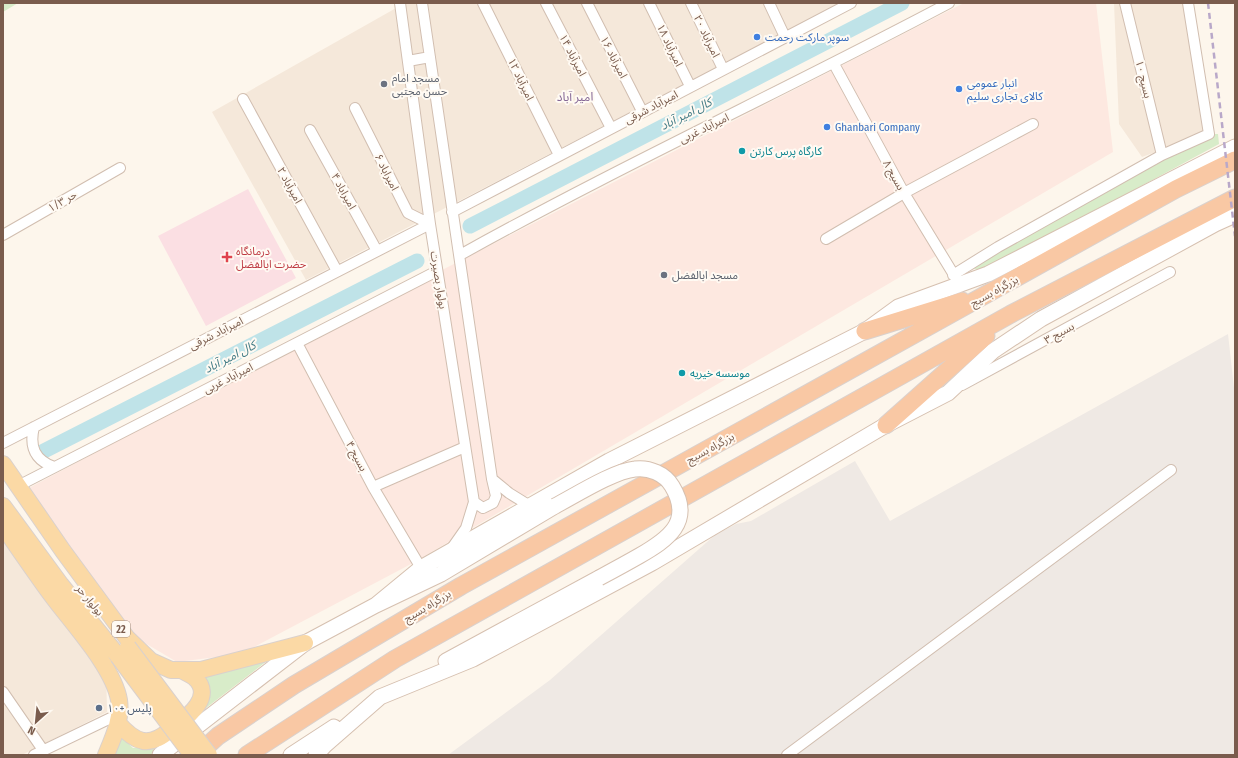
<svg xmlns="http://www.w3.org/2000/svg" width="1238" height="758" font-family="'Fira Sans Condensed','Noto Sans Arabic',sans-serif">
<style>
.residential{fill:#f5e8da}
.commercial{fill:#fde8e0}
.industrial{fill:#efe9e4}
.medical{fill:#fbdfe3}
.green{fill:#d8ecc9}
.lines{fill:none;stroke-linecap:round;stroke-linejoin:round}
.river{stroke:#bfe3e8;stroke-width:15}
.minor-casing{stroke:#d1beb0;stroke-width:12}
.secondary-casing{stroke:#d6c0b0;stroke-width:17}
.primary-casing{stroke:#dad1cd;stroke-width:18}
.trunk-casing{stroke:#dad1cd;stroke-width:19}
.minor{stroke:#fff;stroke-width:10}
.secondary{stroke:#fff;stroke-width:15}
.primary{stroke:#fbd9a5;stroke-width:16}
.trunk{stroke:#f9c8a4;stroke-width:17}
.rail{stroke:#b9a8c9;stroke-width:2.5;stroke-dasharray:6 4;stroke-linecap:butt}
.secondary-bridge-casing{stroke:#d6c0b0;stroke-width:17;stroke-linecap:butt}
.primary-bridge-casing{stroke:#dad1cd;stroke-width:18;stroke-linecap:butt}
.secondary-bridge{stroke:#fff;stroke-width:15}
.primary-bridge{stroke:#fbd9a5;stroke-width:16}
.shop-dot{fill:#3f7fe0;stroke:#fffaf3;stroke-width:1.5}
.worship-dot{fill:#6b7280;stroke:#fffaf3;stroke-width:1.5}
.culture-dot{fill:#0f9aa8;stroke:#fffaf3;stroke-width:1.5}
.health-dot{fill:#e0444e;stroke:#fffaf3;stroke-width:1.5}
.service-dot{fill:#5c6f8a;stroke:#fffaf3;stroke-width:1.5}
.labels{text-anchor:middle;stroke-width:4;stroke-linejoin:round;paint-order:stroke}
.shield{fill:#fffaf3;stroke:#a28b7f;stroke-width:1}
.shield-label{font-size:10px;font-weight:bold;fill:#7a5c4d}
.street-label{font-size:11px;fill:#7a5c4d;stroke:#fffaf3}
.shop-label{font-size:11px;fill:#366cbe;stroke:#fffaf3;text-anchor:start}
.worship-label{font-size:11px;fill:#5b616d;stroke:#fffaf3;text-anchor:start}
.culture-label{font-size:11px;fill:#0d838f;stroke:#fffaf3;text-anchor:start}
.health-label{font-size:11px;fill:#be3a42;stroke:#fffaf3;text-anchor:start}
.service-label{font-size:11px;fill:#4e5e75;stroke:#fffaf3;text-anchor:start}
.neighbourhood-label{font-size:12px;fill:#846695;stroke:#fffaf3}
.water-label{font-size:12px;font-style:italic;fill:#437c86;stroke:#fffaf3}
</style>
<rect width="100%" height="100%" fill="#fdf6ec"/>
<path class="residential" d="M405,3H842L306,280L212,112Z
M1114,3H1192L1212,131L1142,157L1119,124Z
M3,536L106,667L107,712L22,755H3Z"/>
<path class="commercial" d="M964,3H1096L1113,152L411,564L241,654L177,662L128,633L29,488L360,312Z"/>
<path class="industrial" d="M1228,334L1235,397V755H448L550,680L715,535L736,524L751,521L855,461L890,521Z"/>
<path class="medical" d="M248,189L296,278L206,326L158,236Z"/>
<path class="green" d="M3,3H18L3,12Z
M1211,134H1218L1219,144L988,269L982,271L969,267Z
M267,661L206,708L210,689L204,676Z
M122,737L133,748L160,746L150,755H114Z"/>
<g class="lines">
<path class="river" d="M470,226L902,3
M42,452L417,261"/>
<defs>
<path id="minor" d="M400,3L430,224L474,502L466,528L452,548
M422,3L492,479L509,493L530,506
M483,3L559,155
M546,3L611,128
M587,3L642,111
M649,3L690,86
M691,3L723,69
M769,3L785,37
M1125,3L1162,155
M408,61L430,57
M834,64L904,193L957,280
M243,99L337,271
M355,108L408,213L430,224
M310,130L377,251
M452,212L851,3
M3,235L120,168
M826,239L904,193L1033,124
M460,255C620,166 787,89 949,3
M953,275L998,247L1162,155L1209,134L1188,3
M297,343L373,487L421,568
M962,385L1170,272
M34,427C29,447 35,460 54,467
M3,443L430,224
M18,486L437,271
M373,487L465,447
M474,502L483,508L493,503L496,496L492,479
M3,692L43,750
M34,755L119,714
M787,755L1171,470"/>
<path id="secondary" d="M376,605L421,568L609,461L865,331L898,307L988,274L1235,147
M446,661L599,578
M160,755L305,643L376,605L441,574L555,506
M291,755L334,727
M316,755L325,745L380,697L473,659L652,563L886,425L948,393L993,351L1041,319L1215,224L1235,215"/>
<path id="primary" d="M3,464L63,551L127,638L151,661L171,670H201L305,643
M3,506L61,585L118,656
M3,526C19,549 34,571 50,593C71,622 113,666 119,700C122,719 113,738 106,755
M118,723C124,730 133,739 143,741C156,743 166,733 176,726C189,716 214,696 195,678C192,675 186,673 182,670"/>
<path id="trunk" d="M865,331L962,301
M886,425L986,336
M197,755L218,736L294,685L461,586L1176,189L1235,160
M247,755L395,659L1011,314L1235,198"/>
</defs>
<use href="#minor" class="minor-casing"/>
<use href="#secondary" class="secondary-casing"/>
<use href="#primary" class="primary-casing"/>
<use href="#trunk" class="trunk-casing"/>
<use href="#minor" class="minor"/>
<use href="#secondary" class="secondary"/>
<use href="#primary" class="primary"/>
<use href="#trunk" class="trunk"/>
<path class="rail" d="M1208,3L1235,236"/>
<defs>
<path id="secondary-bridge" d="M555,506C576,495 614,471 635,469C649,467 665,474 672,486C694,522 667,540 639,556C625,564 612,571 599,578"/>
<path id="primary-bridge" d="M128,647L209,755
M118,656L192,755"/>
</defs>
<use href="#secondary-bridge" class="secondary-bridge-casing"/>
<use href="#primary-bridge" class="primary-bridge-casing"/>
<use href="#secondary-bridge" class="secondary-bridge"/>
<use href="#primary-bridge" class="primary-bridge"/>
</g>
<g class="shop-dot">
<circle cx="757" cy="37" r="4"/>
<circle cx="959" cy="89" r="4"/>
<circle cx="827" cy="127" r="4"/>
</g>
<g class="worship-dot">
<circle cx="384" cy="84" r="4"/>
<circle cx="664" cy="275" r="4"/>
</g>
<g class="culture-dot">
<circle cx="742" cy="151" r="4"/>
<circle cx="682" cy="373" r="4"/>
</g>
<path class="health-dot" d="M225 251h4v4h4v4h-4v4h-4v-4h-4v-4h4z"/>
<circle class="service-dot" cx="99" cy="708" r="4"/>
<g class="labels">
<rect class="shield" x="112" y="621" width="18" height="16" rx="3"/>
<g class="shield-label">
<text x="121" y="633">22</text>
</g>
<g class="street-label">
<text transform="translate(707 36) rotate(64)" y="4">امیرآباد ۲۰</text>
<text transform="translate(670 45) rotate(64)" y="4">امیرآباد ۱۸</text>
<text transform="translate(573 55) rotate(63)" y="4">امیرآباد ۱۴</text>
<text transform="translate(614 57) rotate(63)" y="4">امیرآباد ۱۶</text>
<text transform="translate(521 79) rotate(64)" y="4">امیرآباد ۱۲</text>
<text transform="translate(1144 79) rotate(76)" y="4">بسیج ۱۰</text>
<text transform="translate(651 107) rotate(-28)" y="4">امیرآباد شرقی</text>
<text transform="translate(704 128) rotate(-26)" y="4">امیرآباد غربی</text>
<text transform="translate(387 172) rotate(63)" y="4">امیراباد ۶</text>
<text transform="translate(894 175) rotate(61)" y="4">بسیج ۸</text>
<text transform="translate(290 185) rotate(61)" y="4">امیرآباد ۲</text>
<text transform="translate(344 191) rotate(61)" y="4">امیراباد ۴</text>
<text transform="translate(62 201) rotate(-30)" y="4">حر ۱/۳</text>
<text transform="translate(439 280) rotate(81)" y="4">بولوار بصیرت</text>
<text transform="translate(994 291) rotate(-29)" y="4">بزرگراه بسیج</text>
<text transform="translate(216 333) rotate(-27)" y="4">امیرآباد شرقی</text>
<text transform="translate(1059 333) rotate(-29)" y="4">بسیج ۳</text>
<text transform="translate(228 378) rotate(-27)" y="4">امیرآباد غربی</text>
<text transform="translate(710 448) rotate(-29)" y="4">بزرگراه بسیج</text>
<text transform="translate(357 456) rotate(62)" y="4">بسیج ۴</text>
<text transform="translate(90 600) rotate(51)" y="4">بولوار حر</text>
<text transform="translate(427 606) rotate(-31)" y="4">بزرگراه بسیج</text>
</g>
<g class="shop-label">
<text x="765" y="41">سوپر مارکت رحمت</text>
<text x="967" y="87">انبار عمومی<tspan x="967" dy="13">کالای تجاری سلیم</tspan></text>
<text x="835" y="131">Ghanbari Company</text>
</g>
<g class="worship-label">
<text x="392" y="82">مسجد امام<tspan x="392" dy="13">حسن مجتبی</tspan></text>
<text x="672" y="279">مسجد ابالفضل</text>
</g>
<g class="culture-label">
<text x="750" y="155">کارگاه پرس کارتن</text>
<text x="690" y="377">موسسه خیریه</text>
</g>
<g class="health-label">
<text x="236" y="255">درمانگاه<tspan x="236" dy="13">حضرت ابالفضل</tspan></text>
</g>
<g class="service-label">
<text x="107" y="712">پلیس +۱۰</text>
</g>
<g class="neighbourhood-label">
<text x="575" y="101">امیر آباد</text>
</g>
<g class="water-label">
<text transform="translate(686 114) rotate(-27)" y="4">کال امیر آباد</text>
<text transform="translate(230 357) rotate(-27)" y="4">کال امیر آباد</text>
</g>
</g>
<rect width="1238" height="758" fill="none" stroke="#7a5c4d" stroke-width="8"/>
<g transform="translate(36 722) rotate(207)" stroke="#fffaf3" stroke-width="3" paint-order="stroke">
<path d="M0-3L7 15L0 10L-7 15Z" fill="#7a5c4d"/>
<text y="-6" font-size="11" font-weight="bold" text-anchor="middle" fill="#7a5c4d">N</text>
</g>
</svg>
